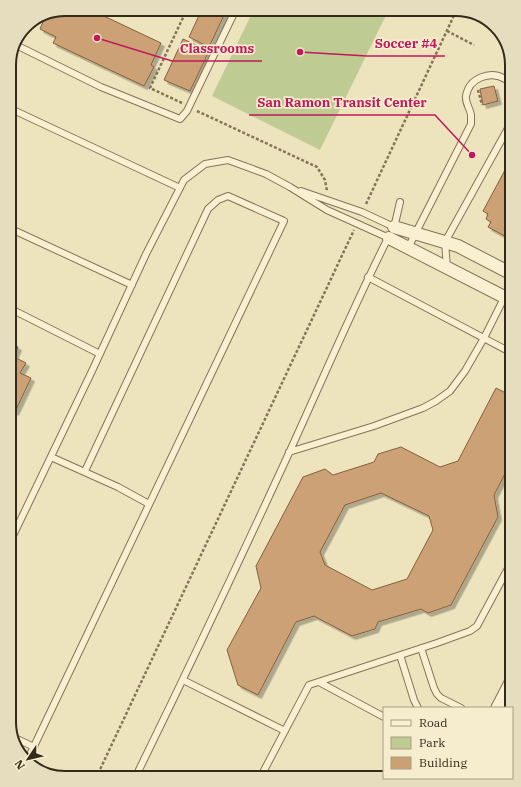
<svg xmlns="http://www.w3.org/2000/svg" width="521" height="787" font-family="'IBM Plex Serif',serif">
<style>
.green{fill:#becb93}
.building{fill:#cba174;stroke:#84603d;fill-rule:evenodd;filter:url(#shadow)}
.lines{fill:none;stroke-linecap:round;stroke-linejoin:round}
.service-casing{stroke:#857457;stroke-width:8}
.minor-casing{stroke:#857457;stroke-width:14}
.tertiary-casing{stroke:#857457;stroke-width:17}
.path{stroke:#857457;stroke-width:2.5;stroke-dasharray:3 2;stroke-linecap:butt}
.service{stroke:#f8f0d1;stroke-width:6}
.minor{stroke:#f8f0d1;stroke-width:12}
.tertiary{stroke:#f8f0d1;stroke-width:15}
.rim{fill:none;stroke:#342a1c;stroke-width:2}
.leader{fill:none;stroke:#c2185b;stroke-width:1.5}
.callout-dot{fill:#c2185b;stroke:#f5edcd;stroke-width:1.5}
.callout-label{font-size:13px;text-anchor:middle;font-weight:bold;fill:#c2185b;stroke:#f5edcd;stroke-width:3.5;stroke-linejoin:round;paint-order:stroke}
</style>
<defs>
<filter id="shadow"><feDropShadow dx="3.5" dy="3.5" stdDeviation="0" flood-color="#0004"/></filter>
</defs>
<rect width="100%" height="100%" fill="#ede4be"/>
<path class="green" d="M254,9H389L320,150L212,96Z"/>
<path class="building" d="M65,9H89L161,43L151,65L154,67L144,86L53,43L56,37L40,29L45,17Z
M202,9H227L209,47L189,37Z
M183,39L209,51L190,91L164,80Z
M494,86L498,101L483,105L480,89Z
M512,157V240L488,227L491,222L486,219L488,214L483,211Z
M9,342L18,347L14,357L26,363L20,373L31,378L15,412L9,409Z
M496,388L512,396V460L494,495L498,517L451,605L428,613L421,609L378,622L375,629L352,636L314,616L296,622L258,695L238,685L227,650L261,588L256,566L303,477L325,469L333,475L374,462L378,454L401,447L440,467L458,461ZM381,493L429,516L433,530L407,579L372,590L325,565L320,552L345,505Z"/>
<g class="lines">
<defs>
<path id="service" d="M16,45L101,87L180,119L187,111L236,9
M9,108L180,188
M301,191L362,212L394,227
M9,228L132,285
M394,228L400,202
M408,248L471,124C471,121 471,118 471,115C470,108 465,103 466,96C469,78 490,70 505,79C509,81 510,82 512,85
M447,268L445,242L512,121
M368,277L512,353
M9,308L100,354
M289,452L374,426L423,408L436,401L450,391L465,371L484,338L512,282
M51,457L118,487L149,504
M9,544L92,371L146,254L184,180L205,164L228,160L266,174L290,187L327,210L389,238
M421,648L434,688L437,694L441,698L461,708
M400,655L414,700L418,708
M183,680L285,731
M319,682L384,717
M13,737L34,747
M27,761L284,221L228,196L218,200L208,209L85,471
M135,778C188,670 239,562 289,453C322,381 353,307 389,236
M260,778L309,685L437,643L470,631L477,626L512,561"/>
<path id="minor" d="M394,227L458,246L512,274
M389,238L512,301"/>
<path id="tertiary" d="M499,708L512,683"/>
</defs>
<use href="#service" class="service-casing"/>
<use href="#minor" class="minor-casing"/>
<use href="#tertiary" class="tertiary-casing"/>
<path class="path" d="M447,31L474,45
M478,90L482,105
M182,103L150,88L187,9
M197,111L317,167L325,180L327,191
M366,204L457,9
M96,778L354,230"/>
<use href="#service" class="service"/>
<use href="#minor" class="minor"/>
<use href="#tertiary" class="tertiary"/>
</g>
<path d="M0 0H521V787H0ZM65 16H456A49 49 0 0 1 505 65V722A49 49 0 0 1 456 771H65A49 49 0 0 1 16 722V65A49 49 0 0 1 65 16Z" fill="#e6ddbf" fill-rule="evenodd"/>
<path class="rim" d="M65 16H456A49 49 0 0 1 505 65V722A49 49 0 0 1 456 771H65A49 49 0 0 1 16 722V65A49 49 0 0 1 65 16Z"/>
<path class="leader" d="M300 52L367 56H445M97 38L172 61H262M472 155L435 115H249"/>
<g class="callout-dot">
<circle cx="300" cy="52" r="4"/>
<circle cx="97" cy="38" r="4"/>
<circle cx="472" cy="155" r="4"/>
</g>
<g class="callout-label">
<text x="406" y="48">Soccer #4</text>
<text x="217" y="53">Classrooms</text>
<text x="342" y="107">San Ramon Transit Center</text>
</g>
<rect x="383" y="707" width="130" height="72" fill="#f5edcd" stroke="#a89f86"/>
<rect x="391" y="720" width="20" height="6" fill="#f8f0d1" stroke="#a89f86"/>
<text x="419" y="727" font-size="12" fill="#342a1c">Road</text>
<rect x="391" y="737" width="20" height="12" fill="#becb93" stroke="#a89f86"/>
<text x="419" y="747" font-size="12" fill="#342a1c">Park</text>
<rect x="391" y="757" width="20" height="12" fill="#cba174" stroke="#a89f86"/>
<text x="419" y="767" font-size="12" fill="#342a1c">Building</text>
<g transform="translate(28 759) rotate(235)" stroke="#f5edcd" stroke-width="3" paint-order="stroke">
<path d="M0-3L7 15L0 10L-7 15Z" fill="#342a1c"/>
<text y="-6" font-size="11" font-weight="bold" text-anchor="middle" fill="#342a1c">N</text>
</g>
</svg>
